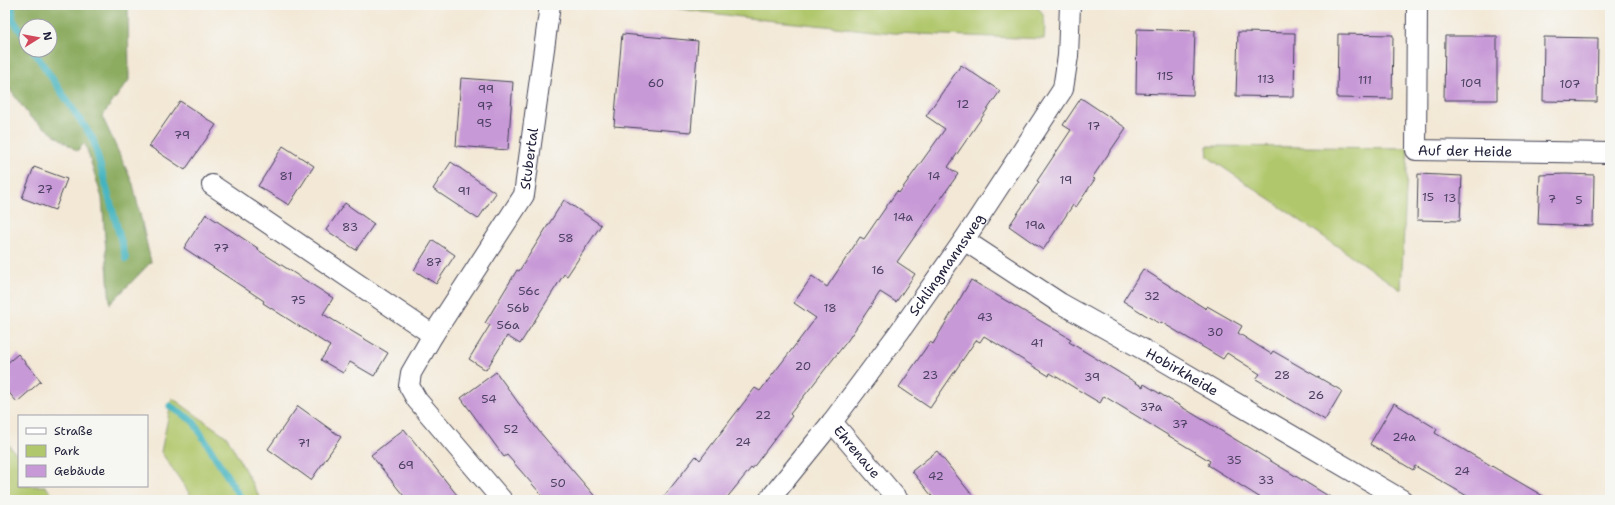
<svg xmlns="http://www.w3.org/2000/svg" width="1615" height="505" font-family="'Shantell Sans',sans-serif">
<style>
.green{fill:#b1c76c;stroke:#6a7454}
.forest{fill:#8cac60;stroke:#57674e;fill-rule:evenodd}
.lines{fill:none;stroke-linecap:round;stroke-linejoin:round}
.stream{stroke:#45b4bf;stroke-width:7}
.building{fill:#c899d7}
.minor-casing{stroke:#414052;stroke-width:22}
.minor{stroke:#fff;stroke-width:20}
.labels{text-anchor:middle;stroke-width:3;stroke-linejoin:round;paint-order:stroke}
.number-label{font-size:12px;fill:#4c4062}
.street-label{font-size:14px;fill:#22223b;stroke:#f6f6f2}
</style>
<rect width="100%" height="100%" fill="#f6f6f2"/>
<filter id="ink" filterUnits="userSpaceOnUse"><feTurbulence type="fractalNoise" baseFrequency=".025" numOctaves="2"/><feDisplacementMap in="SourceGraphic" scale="8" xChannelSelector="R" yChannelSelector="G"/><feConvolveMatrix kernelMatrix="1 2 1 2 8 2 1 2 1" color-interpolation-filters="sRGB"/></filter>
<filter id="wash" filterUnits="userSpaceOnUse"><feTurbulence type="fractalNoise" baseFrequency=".012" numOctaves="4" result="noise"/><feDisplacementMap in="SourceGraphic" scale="16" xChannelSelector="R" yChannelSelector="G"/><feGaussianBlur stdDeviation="0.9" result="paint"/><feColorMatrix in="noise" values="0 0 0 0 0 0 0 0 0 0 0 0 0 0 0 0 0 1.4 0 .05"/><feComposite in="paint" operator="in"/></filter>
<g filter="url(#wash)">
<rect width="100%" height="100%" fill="#f3e8d6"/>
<path class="green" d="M652,5H1033C1047,11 1045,25 1044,39L894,33L756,19Z
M1207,146L1408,148L1401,290L1208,157Z
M172,398L227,437L261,500H194L161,452Z
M5,441L19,457V486H45L57,500H5Z"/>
<path class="forest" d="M5,5H128L129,80L102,116L133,184L151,262L110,304L102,198L85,143L77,151L30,117L5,83ZM26,26H50V50H26Z"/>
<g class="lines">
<path class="stream" d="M12,5L13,20L26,39
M33,50L93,139L126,259
M170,406L193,421L242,500"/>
</g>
<g id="blocks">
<path class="building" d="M1137,29L1195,31L1193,95L1136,93Z
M1238,32L1295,33L1294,97L1236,96Z
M622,34L698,41L691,132L614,126Z
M1338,34L1393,35L1392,99L1337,98Z
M1445,36H1497V100H1444Z
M1544,37L1598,38L1597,102L1543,101Z
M961,65L1000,91L948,167L958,174L897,262L915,274L896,302L880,292L848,340L790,414L792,416L752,469L751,468L725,500H661L696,456L700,460L755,388L760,391L816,318L794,303L812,276L827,287L860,237L864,239L897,191L899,193L945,129L926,116Z
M461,78L513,82L508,150L456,146Z
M1081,98L1126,128L1092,178L1095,179L1076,207L1073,205L1043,250L1009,226L1039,182L1037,181L1071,130L1063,125Z
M180,101L216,125L185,170L149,146Z
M283,146L314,166L289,205L258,186Z
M451,162L496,193L478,219L433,189Z
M34,167L67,179L55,210L22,198Z
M1418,174L1462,176L1460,221L1417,220Z
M1566,174L1594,175L1593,226L1538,224L1540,175Z
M564,200L601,225L567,276L564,274L520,344L507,336L486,370L469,359L490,325L485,323L517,270L519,271Z
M345,203L374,224L356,250L326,230Z
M206,214L259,249L258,250L333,298L323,314L388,353L374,376L350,362L343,373L321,360L330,346L263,303L264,301L184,248Z
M433,240L455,255L436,284L414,270Z
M1143,269L1206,309L1207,306L1242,326L1238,333L1271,354L1273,351L1342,391L1325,420L1256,379L1260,374L1227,353L1223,359L1161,322L1160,324L1123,301Z
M971,280L1071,339L1069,342L1143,387L1144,384L1335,500H1264L1208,465L1210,461L1104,396L1100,403L1050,373L1049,376L984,336L980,342L976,340L930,408L899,387L930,342L933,344Z
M18,354L41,381L17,402L5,388V365Z
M496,372L538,430L598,500H546L507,455L504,457L461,398Z
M1394,403L1437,429L1435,433L1550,500H1474L1415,466L1413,470L1370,444Z
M298,406L341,437L311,480L268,449Z
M404,429L441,475L461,500H407L371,455Z
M937,451L976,500H935L912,471Z"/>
</g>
</g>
<g filter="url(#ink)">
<use href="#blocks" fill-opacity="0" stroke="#414052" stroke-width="1"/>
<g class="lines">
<defs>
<g id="minor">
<path id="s1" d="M1417,5L1416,150L1610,153"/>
<path d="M212,185L433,335"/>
<path id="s2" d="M964,240L1060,303L1164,361L1402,500"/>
<path id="s3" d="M832,422L898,500"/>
<path id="s4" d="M502,500L417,400L409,386L411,373L433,335L524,195L550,5"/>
<path id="s5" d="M769,500L832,422L900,331L964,240L1063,89L1068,56L1070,5"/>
</g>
</defs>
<use href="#minor" class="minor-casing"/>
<use href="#minor" class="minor"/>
</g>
</g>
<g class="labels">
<g class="number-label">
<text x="1165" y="80">115</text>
<text x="1266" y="83">113</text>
<text x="1365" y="84">111</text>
<text x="656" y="87">60</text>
<text x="1471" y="87">109</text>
<text x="1570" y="88">107</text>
<text x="486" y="93">99</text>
<text x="963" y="108">12</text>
<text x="485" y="110">97</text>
<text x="484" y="127">95</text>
<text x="1094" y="130">17</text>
<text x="182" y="139">79</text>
<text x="286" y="180">81</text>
<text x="934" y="180">14</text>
<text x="1066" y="184">19</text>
<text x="45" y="193">27</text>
<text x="464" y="195">91</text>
<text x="1428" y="201">15</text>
<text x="1450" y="202">13</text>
<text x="1552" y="203">7</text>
<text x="1579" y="204">5</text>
<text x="903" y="221">14a</text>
<text x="1035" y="229">19a</text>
<text x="350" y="231">83</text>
<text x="566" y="242">58</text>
<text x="221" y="252">77</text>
<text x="434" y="266">87</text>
<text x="878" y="274">16</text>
<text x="529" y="295">56c</text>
<text x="1152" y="300">32</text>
<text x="298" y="304">75</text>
<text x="518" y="312">56b</text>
<text x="830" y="312">18</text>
<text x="985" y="321">43</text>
<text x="508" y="329">56a</text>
<text x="1215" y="336">30</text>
<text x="1037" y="347">41</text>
<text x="803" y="370">20</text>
<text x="930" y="379">23</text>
<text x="1282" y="379">28</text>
<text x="1092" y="381">39</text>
<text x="1316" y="399">26</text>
<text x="489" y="403">54</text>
<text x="1151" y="411">37a</text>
<text x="763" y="419">22</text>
<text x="1180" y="428">37</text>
<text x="511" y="433">52</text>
<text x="1404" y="441">24a</text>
<text x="743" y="446">24</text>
<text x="304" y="447">71</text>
<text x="1234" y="464">35</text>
<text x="406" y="469">69</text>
<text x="1462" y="475">24</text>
<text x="936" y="480">42</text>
<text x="1266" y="484">33</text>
<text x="558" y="487">50</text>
</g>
<g class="street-label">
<text dy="5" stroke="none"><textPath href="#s1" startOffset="194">Auf der Heide</textPath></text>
<text dy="5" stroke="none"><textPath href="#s4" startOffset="408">Stubertal</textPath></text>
<text dy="5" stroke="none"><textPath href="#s5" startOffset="295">Schlingmannsweg</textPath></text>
<text dy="5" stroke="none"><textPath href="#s2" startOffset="255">Hobirkheide</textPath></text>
<text dy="5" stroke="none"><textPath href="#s3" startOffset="39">Ehrenaue</textPath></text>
</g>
</g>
<rect width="1615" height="505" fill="none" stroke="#f6f6f2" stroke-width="20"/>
<rect x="18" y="415" width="130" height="72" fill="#f6f6f2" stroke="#a1a1a9"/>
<rect x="26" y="428" width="20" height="6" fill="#ffffff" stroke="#a1a1a9"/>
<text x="54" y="435" font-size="12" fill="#22223b">Straße</text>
<rect x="26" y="445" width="20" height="12" fill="#b1c76c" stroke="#a1a1a9"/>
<text x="54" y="455" font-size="12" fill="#22223b">Park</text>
<rect x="26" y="465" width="20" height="12" fill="#c899d7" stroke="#a1a1a9"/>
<text x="54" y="475" font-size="12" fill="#22223b">Gebäude</text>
<g transform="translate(38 38) rotate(79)"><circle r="19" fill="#f6f6f2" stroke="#a1a1a9"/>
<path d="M0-3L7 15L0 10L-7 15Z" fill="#d1495b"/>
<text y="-6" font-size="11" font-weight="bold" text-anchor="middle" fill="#22223b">N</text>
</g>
</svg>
